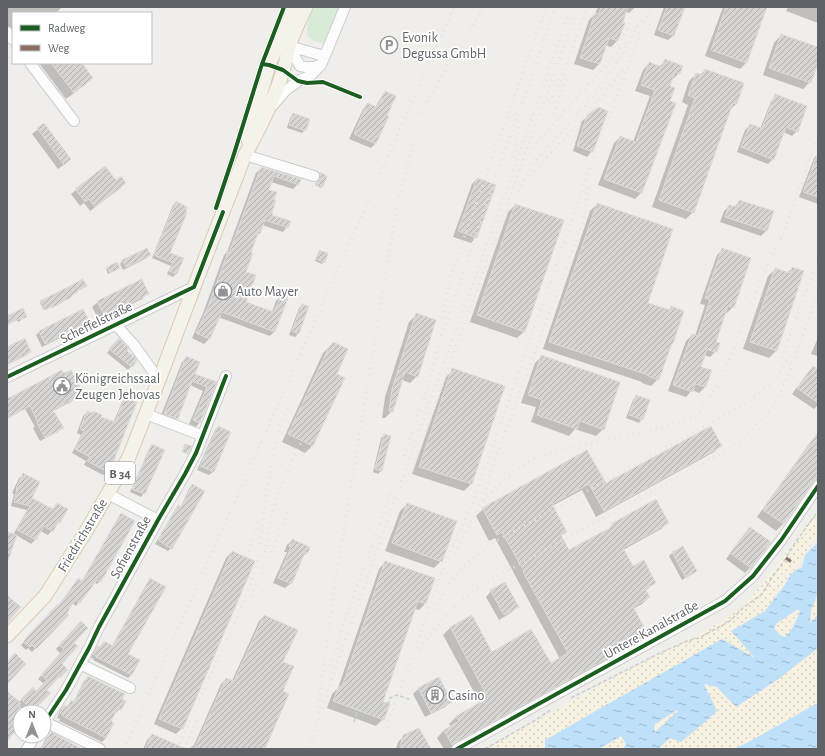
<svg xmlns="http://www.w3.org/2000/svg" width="825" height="756" font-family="'Alegreya Sans',sans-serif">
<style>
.green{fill:#d8ebd6}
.sand{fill:url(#sand-dots)}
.water{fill:url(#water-ripples);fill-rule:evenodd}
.shadow{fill:#0003;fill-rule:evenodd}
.building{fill:url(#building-hatch);stroke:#deddd9}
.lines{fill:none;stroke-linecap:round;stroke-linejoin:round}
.minor-casing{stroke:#cbcccc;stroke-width:12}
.major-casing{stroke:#d7ceb8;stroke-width:15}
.path{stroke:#cacfcc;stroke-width:1.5;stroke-dasharray:4 2;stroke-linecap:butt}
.minor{stroke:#fdfcfc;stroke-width:10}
.major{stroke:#f4f2e9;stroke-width:13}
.rail{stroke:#e4e4e4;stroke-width:3;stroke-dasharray:1 5;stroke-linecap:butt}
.quiet{stroke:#8d6e63;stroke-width:3;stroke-dasharray:6 3;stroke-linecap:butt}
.cycleway-casing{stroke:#fff;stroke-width:6}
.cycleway{stroke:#1b5e20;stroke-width:4}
.labels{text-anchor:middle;stroke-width:3.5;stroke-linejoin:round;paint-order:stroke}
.shield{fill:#fff;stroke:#8f9295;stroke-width:1}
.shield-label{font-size:13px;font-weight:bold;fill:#5f6368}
.poi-label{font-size:14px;fill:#5f6368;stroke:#fff;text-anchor:start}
.street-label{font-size:14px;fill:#5f6368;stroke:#fff}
</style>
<defs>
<pattern id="sand-dots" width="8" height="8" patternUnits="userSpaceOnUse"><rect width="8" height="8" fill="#f6f1e1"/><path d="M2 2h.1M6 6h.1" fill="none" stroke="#d5d1c4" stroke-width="1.8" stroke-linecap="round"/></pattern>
<pattern id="water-ripples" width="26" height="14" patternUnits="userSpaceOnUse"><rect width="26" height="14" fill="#bfe0f9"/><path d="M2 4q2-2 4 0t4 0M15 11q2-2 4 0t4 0" fill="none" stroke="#9eb9cd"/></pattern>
<pattern id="building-hatch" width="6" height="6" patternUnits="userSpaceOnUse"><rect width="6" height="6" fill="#d6d5d3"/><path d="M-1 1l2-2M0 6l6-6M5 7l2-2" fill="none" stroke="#b1b0af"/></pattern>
</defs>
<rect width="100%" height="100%" fill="#efeeea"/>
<path class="green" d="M313,7H339L324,42L321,43C317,42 312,41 309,38C304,32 310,14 313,7Z"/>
<path class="sand" d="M818,508V534L784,586L765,611L732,631L757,659L545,740V749H486L657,654L696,636L743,607L783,558Z
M818,591V614L815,618L810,622L811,610L815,601Z
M798,609L800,611L792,629L785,637L780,635L774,628L777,623Z
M818,648V703L745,744L733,749H658L670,738L703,684L717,687L737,707L777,680Z
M677,710H680L655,733L654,725Z
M621,736L626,744L623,749H599Z"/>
<path class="water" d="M818,542V591L815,601L811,610L810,622L815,618L818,614V648L777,680L736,707L717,687L704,684L717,711L705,722L681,742L670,738L658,749H623L626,744L621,736L599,749H545V740L722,639L755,658L731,631L765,611L784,586L791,574L802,567L805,555ZM798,609L800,612L792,629L785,637L780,635L774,628L777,623ZM677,710H679L655,732L654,725Z
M818,703V749H733L745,744Z"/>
<path class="shadow" d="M7,7H60L61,8L56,13H13V37L7,28Z
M598,7H635L629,13L626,12L618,40L611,47L605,45L599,64L593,70L574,64L589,20L595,14Z
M664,7H684L673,36L668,40L654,35Z
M723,7H766L747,62L740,69L705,56Z
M788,7H818V23L786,11Z
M781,35L818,48V60L810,82L803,89L763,75L774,43Z
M665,61L679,73L673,79H672L641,193L635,199L598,185L614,143L620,137L633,142L650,96L635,91L643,70L649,63L659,67Z
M39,63H81L92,78L85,85L66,99Z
M705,70L743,84L736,104L730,110L693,212L686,219L652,207L688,105L682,102L689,81L696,74L700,75Z
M385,92L375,144L371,148L349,139L363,109L368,104L375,108L381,97Z
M776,96L797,131L792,136L783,132L773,159L768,164L737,152L745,130L750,125L760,129L771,101Z
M293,114L305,130L302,133L287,128L290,118Z
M588,116L592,151L587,157L573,151L582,121Z
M44,124L65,164L58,169L32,134Z
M818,154V204L799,197L814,158Z
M261,168L298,184L293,189L271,182L267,190L273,200L271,215L287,227L283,232L262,225L259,234L256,237L245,272V302L272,312L276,301L281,296L274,332L270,336L218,317L209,339L204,344L192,338L203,313L224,255L227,252L256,173Z
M320,174L326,176L321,188L315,185L319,181V175Z
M477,179L476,237L471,243L453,237L472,184Z
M116,182L125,183L121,188L90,211L84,203L80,206L71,194L76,190Z
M740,201L766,231L761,236L720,222L724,211L729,206L734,207Z
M176,202L169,254L182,259L176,274L173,277L167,274L171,266L152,258L173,205Z
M597,204L647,303L668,310L671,307L683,311L658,379L651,386L642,383V382L543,349L590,211Z
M515,205L525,331L517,338L470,322L508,212Z
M147,249L150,255L147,258L123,270L120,264L122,261Z
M723,249L733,307L727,313L725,312L714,343L716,351L710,357L704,355L700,367L711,371L705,387L699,393L692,390L686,397L668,391L686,341L692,335L695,336L705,305L700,304L717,255ZM702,348L714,350V352Z
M318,253L324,262L322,264L315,261Z
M117,263V269L108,274L106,269Z
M792,268L776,351L769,358L743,349L768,276L776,269L787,273Z
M76,291L77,292L71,296L70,298L52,308L51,307L44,310L40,303L41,301Z
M148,293L142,299L99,320L92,307L98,302Z
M302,305L299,333L295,337L289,335L299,308Z
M416,315L417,376L410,383L402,380L392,411L385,418H382L385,397L409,322Z
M7,317H26L23,319L18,322L17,320L7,325Z
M89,322L86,325L42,347L36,335L39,332Z
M818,338V356L811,354L817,340Z
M116,342L136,361L128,370L107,353Z
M333,343L335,375L313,445L305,453L282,442L323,353Z
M7,348L30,352L27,355L7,365Z
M542,356L603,429L596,436L575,429L569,436L531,422L536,407L521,403L535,363Z
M186,358L194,374L215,383L199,423L196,427L189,424L203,391L190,385L177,419L173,423L160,418L182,362Z
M813,367L818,371V405L814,409L792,394L808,372Z
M453,370L504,387L471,484L464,491L412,474L446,377Z
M80,391L74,397L75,398L71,402L53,411L62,428L58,432L40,441L33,428L35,427L25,409L7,419V395L9,399Z
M636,396L642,419L639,423L626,418L633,400Z
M125,399L107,471L103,475L84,465L86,461L72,453L81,435L77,433L83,416L87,412L113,423L122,402Z
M218,427L230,432L213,472L209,475L197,470L215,430Z
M818,434V480L811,487H808L783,524L776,531L757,517L811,441Z
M384,435L382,470L378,474L373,472L381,438Z
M152,445L144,493L141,497L130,492L149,449Z
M721,445L714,452L596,517L582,490L552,506L566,532L560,537L569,552L605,532L612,525L668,522L661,529L623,550L632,567L655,583L645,591L649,597L642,604L633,609L647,635L640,642L449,749H444L437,738L444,730L451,727L449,724L456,717L480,703L443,635L450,628L472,617L492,653L550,665L560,659L495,538L489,541L476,516L483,509L587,451L605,484Z
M24,474L31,498L52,509L57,504L59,522L48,535L40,531L36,539L31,544L16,535L7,561V533L13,535L27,510L11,506L14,494L12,493L19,478Z
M192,485L171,548L168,551L155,544L175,510L179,506L181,507L189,488Z
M407,504L441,561L434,568L385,551L400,511Z
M121,514L100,581L97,584L93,582L76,606L72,603L66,613L68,615L32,652L28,648L26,650L21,645L23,643L55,609L58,606L75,583L82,582L118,518Z
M750,528L770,543L750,568L745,573L726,559L745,533Z
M292,540L309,548L307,553L301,558L291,583L285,588L273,583L287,552H284L287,545Z
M683,547L696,571L693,574L682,580L669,556L672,553Z
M232,552L254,562L182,728L176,734L154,724L226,558Z
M385,562L425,604L419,610L414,609L382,702L383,719L376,726L327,708L332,694L338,688L379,569Z
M151,580L127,654L139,660L131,675L128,678L93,660L94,659L91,658L94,650L98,647L99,648L104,642L112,646L147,583Z
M491,591L518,607L512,612L499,620L486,597Z
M264,616L282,662L281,691L264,749H189L194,745L221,684L226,679L232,681L259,621Z
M77,626L73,643L60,664L66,670L46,690L49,693L30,712H20V724L7,739V692L19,702L33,689L36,692L44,684L38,679L61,654L56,649Z
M88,677L121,699L120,709L116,713L114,712L110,722L113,723L106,738L102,742L59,721L60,719L57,718L60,710L64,706L66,707L71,702L73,703L84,681Z
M418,689L451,702L445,707L425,717L413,694Z
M51,734L81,749H41L46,738Z
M152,735L173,749H143L147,740Z
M404,736L429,749H396L398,742Z"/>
<path class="building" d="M601,7H628L623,22L625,23L618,41L609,38L600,64L580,58L595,13L599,14Z
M667,7H685L674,36L658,30Z
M726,7H767L747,63L711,50Z
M781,34L818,47V63L811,83L769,68Z
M665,59L683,66L680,74L675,72L670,86L675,88L670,101L676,103L642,193L604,179L620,136L636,142L655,90L641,85L649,62L662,67Z
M51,63H82L93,78L74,93Z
M705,69L744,83L737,104L733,103L694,213L659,200L695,98L688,95L696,73L703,75Z
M385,91L396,96L387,116H389L376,144L354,134L367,103L377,107Z
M775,94L807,106L798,132L786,127L774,160L741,147L750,124L762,128Z
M599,107L608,111L593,152L577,146L587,115Z
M293,113L310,119L306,131L289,125Z
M44,123L71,159L64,165L37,128Z
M817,155H818V197L803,192Z
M105,166L116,180L121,176L126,183L95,207L89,199L85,202L75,189Z
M261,167L301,179L299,185L274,176L269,190L277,192L274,200H276L272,213H273L272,215L291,221L288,228L265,220L260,234L258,233L251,253H253L246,272L256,275L246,302L274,312L281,295L288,298L275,332L222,312L210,339L196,333L208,307L229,249L230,250Z
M320,172L327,176L323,187L315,184L320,178Z
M477,178L496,185L477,238L458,231Z
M739,200L774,211L767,231L725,217L729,205L737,207Z
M176,201L187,207L186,212L187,213L170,253L184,258L177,274L169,271L173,263L154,255Z
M597,203L673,229L648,303L670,310L671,306L684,311L673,344L672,343L659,380L648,376V375L549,342Z
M515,204L564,220L525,332L477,315Z
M147,248L151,255L126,267L122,260Z
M722,248L751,258L734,308L728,306L716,342L720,343L717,352L707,349L701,367L712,370L706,387L695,384L693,392L673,385L692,334L698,336L710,300L705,298Z
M319,250L328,253L325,263L316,259Z
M117,262L120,268L110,273L107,267Z
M792,267L804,271L777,351L750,342L775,268L790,273Z
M83,279L87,286L77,291L78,292L72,295V297L53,307L52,306L46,310L40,301L70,286Z
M142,279L149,294L104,315L97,301Z
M302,304L309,306L299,334L292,331Z
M23,308L27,317L20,320V318L7,325V316Z
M83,309L90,322L45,344L39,331Z
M416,313L436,320L418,377L405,372L393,412L389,411L392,389Z
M25,338L31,352L7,364V347Z
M119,338L129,349L127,351L135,357L137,361L132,367L109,349Z
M333,342L348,349L337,374L345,378L313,446L288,434L330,345H331Z
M541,355L620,382L604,430L580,421L577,429L537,415L542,400L528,395Z
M186,356L200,362L195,374L217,382L200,423L193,420L207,387L192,381L178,419L164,414Z
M813,366L818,369V403L797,388Z
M452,368L505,386L472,484L419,467Z
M62,370L64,373L71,370L82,391L74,395L76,398L53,410L64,428L45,438L37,423H38L30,406L7,418V399Z
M636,395L650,400L643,420L629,415Z
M125,397L137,402L115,457H116L108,472L87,461L90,457L75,449L84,431L80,429L87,411L92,413L93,411L102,415L101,417L115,422Z
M218,426L231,432L214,472L200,466Z
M711,426L722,446L604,511L589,484L552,504L567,532L561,535L569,550L613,526L611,524L656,499L669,523L623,548L633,566L644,560L656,583L645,589L650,597L633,607L649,635L452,745L444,730L459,721L456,716L488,698L450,627L472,615L492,652L531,629L551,663L568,653L523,572L524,571L502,532L497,535L482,508L587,450L606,483Z
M818,432V480H815L813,482L784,524L763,510Z
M384,434L391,436L382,471L375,469Z
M152,444L165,450L145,494L132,489Z
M185,444L192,446L188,454L182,452Z
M23,473L40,482L32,498L53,509L57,503L68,509L60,523L58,522L53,532L44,526L36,540L17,530L30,506L14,502L17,489H16Z
M192,484L205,491L172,549L158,540L178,505L182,507Z
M407,503L457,521L442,562L392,543Z
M121,513L135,521L101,582L97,580L80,603L75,600L67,613L69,615L36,649L32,645L30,647L23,642L26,639H25L58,604L59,606L78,578L82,581Z
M750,527L771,542L751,568L730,553Z
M7,532L17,535L8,561L7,560Z
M292,539L310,547L308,553L305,552L292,584L278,578L291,547L289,546Z
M683,546L697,571L686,578L672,552Z
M232,551L255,561L183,729L159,719Z
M385,561L435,578L426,604L418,601L383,702L390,704L384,720L333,701L339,686L342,687Z
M150,578L166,587L128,654L140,660L132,675L96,657V656L93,654L97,646L100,647L104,641L113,646Z
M505,582L519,607L504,615L490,590Z
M7,595L21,607L7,623Z
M264,615L298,630L283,662L294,666L283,691L289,694L265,749H194L226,678L234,681Z
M81,621L88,628L74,643L78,646L62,664L68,670L60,678L59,677L47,690L51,693L33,711L21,699L33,687L36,691L47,680L41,675L64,649L59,645Z
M15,653L26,664L7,684V662Z
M88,676L125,694L122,699L126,701L121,710L118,708L111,721L114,723L106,738L63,716V715L60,713L64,705L68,707L71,700L74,702Z
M439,677L452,702L431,713L418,688Z
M7,691L20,702V726L7,741Z
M419,728L431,749H402L400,746L403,735Z
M51,732L82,749H42Z
M152,734L187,749H145Z"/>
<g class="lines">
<defs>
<path id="minor" d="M7,32L13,40
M289,46L300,66C308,68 313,68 321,65L345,7
M289,46L324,56
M30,63L74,121
M272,106L285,91L300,80L310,76L321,65
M245,155L314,176
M116,325L134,345L159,380
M7,377L194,287
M146,414L203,436
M108,494L158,520
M80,664L130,688
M45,722L100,749
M44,723L66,690L89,648L99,627L158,520L185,474L196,453L226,376
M27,749L35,736
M457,749L725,601L753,576L782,539L818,486"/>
<path id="major" d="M248,140L250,130L269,65L294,7
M7,636L45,596L88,528L129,457L159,380L194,287L245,155C260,128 274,100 283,71C286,63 287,55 289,47C293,33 300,20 306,7"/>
</defs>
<use href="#minor" class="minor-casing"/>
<use href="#major" class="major-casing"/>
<path class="path" d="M571,698L660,653L687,641L699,638L730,621L743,608L762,594L771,579L786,558L795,543L818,511
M354,722L359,707L377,713L389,702L390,698L397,695L411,700
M485,749L534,721L552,709"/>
<use href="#minor" class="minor"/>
<use href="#major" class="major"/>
<path class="rail" d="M618,45L627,30L634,9
M549,102L563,75L587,7
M421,113L447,66L484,7
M554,114L566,78
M530,153L534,146L604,67L625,42
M512,157L516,146L520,120
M532,176L546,158L601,99L622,70L624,66
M515,196L536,160L596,94L623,53L641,18
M781,240L816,142
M443,318L447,291L450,277L546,7
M744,341L762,293
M782,358L818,257
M404,456L428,385L440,340L496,176L556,7
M408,482L578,7
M482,500L501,444L584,220L588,186
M265,552L273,509L278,494L294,456L302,441
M455,554L481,504L500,484L517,469L537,457L561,449L653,430L678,423L696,416L706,403L720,380L727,365L762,277L782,236
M246,557L253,539L259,520
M251,596L282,528L289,508
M434,610C439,601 444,592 450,583C461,565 480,552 498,540L739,407L758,394L775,379L793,352
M420,649L447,614L462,600L485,583L725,451L746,436L772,408L785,384L818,293
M331,666L343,626L392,490
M318,707L337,571L397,205L402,185L415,140
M387,727L446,561L473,502L589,171L650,7
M309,748C330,684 352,620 375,557C438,376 505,198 567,17
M124,749L257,452L454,7
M177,749L238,615L250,585L258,559L261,538L266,496L273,454L281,423L291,401
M184,749L197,720"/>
<path class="quiet" d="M786,558L793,563"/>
<defs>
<path id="cycleway" d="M262,64L269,65L283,70L298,81L307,83L323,82L360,97
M216,208L233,157L262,64L284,7
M7,377L194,287L223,212
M44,723L66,690L89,648L99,627L158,520L185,474L196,453L226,376
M457,749L725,601L753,576L782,539L818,486"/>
</defs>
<use href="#cycleway" class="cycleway-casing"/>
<use href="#cycleway" class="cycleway"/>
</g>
<defs>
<symbol id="parking-ring" viewBox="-11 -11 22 22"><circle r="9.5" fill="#fff" stroke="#919496" stroke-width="1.5"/><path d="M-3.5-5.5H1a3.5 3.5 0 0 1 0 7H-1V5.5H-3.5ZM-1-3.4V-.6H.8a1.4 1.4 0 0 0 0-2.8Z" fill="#919496"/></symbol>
<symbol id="shop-ring" viewBox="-11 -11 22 22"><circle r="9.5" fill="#fff" stroke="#919496" stroke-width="1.5"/><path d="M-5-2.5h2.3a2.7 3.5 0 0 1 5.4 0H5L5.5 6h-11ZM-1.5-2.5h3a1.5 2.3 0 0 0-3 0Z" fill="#919496"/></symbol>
<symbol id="civic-ring" viewBox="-11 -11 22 22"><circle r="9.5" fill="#fff" stroke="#919496" stroke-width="1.5"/><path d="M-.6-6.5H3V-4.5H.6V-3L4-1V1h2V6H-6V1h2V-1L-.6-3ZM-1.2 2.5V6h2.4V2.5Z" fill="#919496"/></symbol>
<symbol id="building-ring" viewBox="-11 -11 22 22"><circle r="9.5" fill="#fff" stroke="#919496" stroke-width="1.5"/><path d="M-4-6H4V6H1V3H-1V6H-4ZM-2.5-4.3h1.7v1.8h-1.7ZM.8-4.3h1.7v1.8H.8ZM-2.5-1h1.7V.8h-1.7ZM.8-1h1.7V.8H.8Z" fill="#919496"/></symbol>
</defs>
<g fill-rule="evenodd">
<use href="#parking-ring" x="379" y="35" width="20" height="20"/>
<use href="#shop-ring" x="213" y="281" width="20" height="20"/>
<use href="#civic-ring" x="52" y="376" width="20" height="20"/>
<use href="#building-ring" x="425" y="685" width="20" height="20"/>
</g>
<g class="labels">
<rect class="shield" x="105" y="462" width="30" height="22" rx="3"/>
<g class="shield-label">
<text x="120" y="478">B 34</text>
</g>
<g class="poi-label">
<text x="402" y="42">Evonik<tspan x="402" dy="16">Degussa GmbH</tspan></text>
<text x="236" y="296">Auto Mayer</text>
<text x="75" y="383">Königreichssaal<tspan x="75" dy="16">Zeugen Jehovas</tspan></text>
<text x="448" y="700">Casino</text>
</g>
<g class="street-label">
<text transform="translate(96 322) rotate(-26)" y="5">Scheffelstraße</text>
<text transform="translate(82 535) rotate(-59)" y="5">Friedrichstraße</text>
<text transform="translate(130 547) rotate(-61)" y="5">Sofienstraße</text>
<text transform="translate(651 629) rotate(-29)" y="5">Untere Kanalstraße</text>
</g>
</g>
<rect width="825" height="756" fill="none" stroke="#5f6368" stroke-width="16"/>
<rect x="12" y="12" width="140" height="52" fill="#ffffff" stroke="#bfc1c3"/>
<rect x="20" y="25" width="20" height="6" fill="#1b5e20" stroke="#bfc1c3"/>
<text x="48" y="32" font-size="12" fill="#5f6368">Radweg</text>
<rect x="20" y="45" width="20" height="6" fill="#8d6e63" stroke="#bfc1c3"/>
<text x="48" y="52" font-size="12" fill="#5f6368">Weg</text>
<g transform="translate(32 724)"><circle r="19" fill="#ffffff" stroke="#bfc1c3"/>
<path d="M0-3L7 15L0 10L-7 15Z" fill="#919496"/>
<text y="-6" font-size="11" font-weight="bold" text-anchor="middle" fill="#5f6368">N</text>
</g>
</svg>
